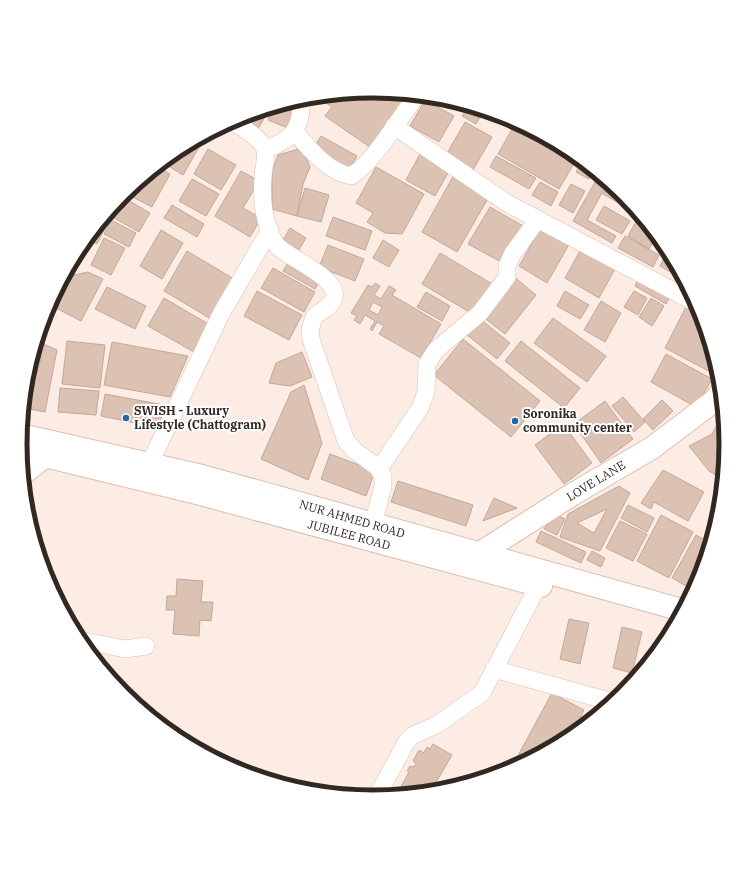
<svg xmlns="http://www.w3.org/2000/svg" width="746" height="887" font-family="'IBM Plex Serif',serif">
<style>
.building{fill:#dcc2b3;stroke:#c2a899;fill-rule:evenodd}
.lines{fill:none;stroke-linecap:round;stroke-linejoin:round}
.street-casing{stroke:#dbc0b1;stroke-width:18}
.secondary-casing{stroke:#dbc0b1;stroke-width:24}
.primary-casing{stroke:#dbc0b1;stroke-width:24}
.street{stroke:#fff;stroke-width:17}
.secondary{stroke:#fff;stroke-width:22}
.primary{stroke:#fff;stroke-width:22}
.poi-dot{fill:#27679d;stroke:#fff;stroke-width:1.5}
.labels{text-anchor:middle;stroke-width:4;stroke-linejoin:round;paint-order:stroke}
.poi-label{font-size:12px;font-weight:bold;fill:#322822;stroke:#fff;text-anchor:start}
.street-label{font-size:12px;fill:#322822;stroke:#fff}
.rim{fill:none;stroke:#322822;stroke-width:5}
</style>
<rect width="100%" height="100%" fill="#fdece3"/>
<path class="building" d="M373,91L411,94L374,150L325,116L332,107L316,96Z
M429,96L442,97L452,100L448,108Z
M425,100L454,116L439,142L410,126Z
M287,103L297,106L288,128L268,120L273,107Z
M469,105L484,110L476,124L462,116Z
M270,108L258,129L238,117Z
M494,113L506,117L503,122L493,116Z
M465,122L492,137L473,170L446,155Z
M516,122L569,150L578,157L559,189L498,154Z
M217,129L213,137L207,134Z
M321,136L357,156L349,170L313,149Z
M198,139L202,142L183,175L162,162L177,150Z
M302,148L310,167L303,184L297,216L272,209V171L278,155Z
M208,149L236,165L221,190L194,174Z
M420,154L449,171L435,196L406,180Z
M496,156L536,178L529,189L490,167Z
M582,161L594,171L589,179L576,172Z
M157,167L170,174L152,207L125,193Z
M376,167L424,194L402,234L385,233L367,222L373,213L356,203Z
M241,171L259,181L243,208L261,218L250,237L215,216Z
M454,175L490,195L457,252L422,232Z
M599,175L608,182L587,220L616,236L612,243L573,221Z
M192,179L219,194L206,216L179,201Z
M540,182L558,192L551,206L532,195Z
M571,184L585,191L573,213L559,205Z
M608,186L623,195L638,214L603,194Z
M305,188L329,195L321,222L297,216Z
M121,196L150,213L139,232L107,214Z
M172,205L204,224L197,237L164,218Z
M604,206L630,221L622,234L596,220Z
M490,207L523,226L503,263L468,244Z
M333,217L372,231L365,250L326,236Z
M111,220L136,233L129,247L104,234Z
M637,220L649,226L657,235L649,249L628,236Z
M100,223L106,226L97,244L87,239Z
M541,227L570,243L547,283L519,266Z
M290,228L306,238L296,255L280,245Z
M161,230L183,243L162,279L140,266Z
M625,236L659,255L653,267L618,248Z
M104,238L125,248L111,275L91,265Z
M383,240L399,250L389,267L373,258Z
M328,245L364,259L355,281L319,267Z
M582,247L616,267L599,298L565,278Z
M187,251L234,279L211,319L164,291Z
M440,253L494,285L476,316L422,284Z
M666,255L673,259L684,280L660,266Z
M289,261L320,280L315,289L283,271Z
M273,268L315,292L304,312L261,288Z
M88,272L103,279L81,321L50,305L65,277Z
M513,276L536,295L505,334L482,316Z
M639,278L670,296L666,304L635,286Z
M375,283L380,286L374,295L381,299L389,286L396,290L392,295L441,324L421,358L379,334L384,326L377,322L372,331L370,329L375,321L365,315L360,324L354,320L357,316L351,313L368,285L372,287ZM373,302L382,307L378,315L369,310Z
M107,287L146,306L135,329L95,309Z
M257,291L302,315L289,340L244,316Z
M565,291L589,305L580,319L557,306Z
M634,291L647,298L638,315L624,307Z
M426,292L450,306L442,321L417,307Z
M164,298L210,325L194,352L148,326Z
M651,298L664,306L652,326L639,317Z
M601,301L621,313L605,342L584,330Z
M686,307L701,314L718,376L665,348Z
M553,318L606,356L587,382L534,343Z
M480,319L510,343L497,359L467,335Z
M463,339L540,401L511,437L434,375Z
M37,341L57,350L45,412L24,408L41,359Z
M67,341L105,345L100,388L62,384Z
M521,341L580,388L564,408L505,361Z
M112,342L188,356L170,397L104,385Z
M302,352L312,377L290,386L269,383L276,363Z
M666,354L712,379L696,407L651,382Z
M304,385L322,443L308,480L261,459L291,392Z
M60,388L99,391L96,415L58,412Z
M105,394L164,405L159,428L101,416Z
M623,397L645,422L634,432L612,406Z
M662,400L673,411L653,430L643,419Z
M605,401L633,439L601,463L574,424Z
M723,414L726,444L722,479L709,471L689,446L712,434Z
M563,424L592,463L564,484L535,445Z
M330,454L375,471L366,496L321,479Z
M663,470L704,492L688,521L654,502L651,509L641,503Z
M398,481L473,505L466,526L391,502Z
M619,486L630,493L600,551L560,537L568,514ZM607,509L594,533L577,523Z
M494,498L517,508L483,521Z
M628,505L654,518L647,532L621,518Z
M557,515L565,519L557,535L544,529L551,518Z
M661,515L693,532L669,578L637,561Z
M620,521L647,534L633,561L606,548Z
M541,531L586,552L581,563L536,542Z
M696,535L710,543L699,579L693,590L672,578Z
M592,551L605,558L601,567L587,560Z
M177,579L203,581L201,602H213L211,621L200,620L199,636L173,634L175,610H166L167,596H176Z
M569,619L589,623L580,664L560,659Z
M622,627L642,632L632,673L613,668Z
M552,693L584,710L571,736L520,763L515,761Z
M433,744L452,755L431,791L401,794L398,792L409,772L407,771L410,766L414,767L416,763L413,761L419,750L424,753L427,747L430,749Z"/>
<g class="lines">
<defs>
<path id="street" d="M231,121C241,127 262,138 265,150C267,158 263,170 263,178C261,198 264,225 275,243C285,259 354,281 329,306C324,310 318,313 314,317L310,330L311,339L346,441L354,450L377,467L383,476V486L373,525
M394,126L507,203L696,303
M294,131C310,149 326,171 351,176C374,162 400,117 417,95
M265,150C295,137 300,131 302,98
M149,465L222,312L270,230
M379,469L420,408L426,392L427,364L436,350L480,313L507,277V266L513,253L538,219
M80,640L125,649L146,646
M494,669L612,702
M377,796L407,741L412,736L438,724L482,693L538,586"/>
<path id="secondary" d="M23,474L56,447
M477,568L480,553L573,494L652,448L714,401L721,393"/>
<path id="primary" d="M21,435L202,476L682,610
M21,453L45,456L193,492L541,586"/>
</defs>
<use href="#street" class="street-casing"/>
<use href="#secondary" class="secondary-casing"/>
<use href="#primary" class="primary-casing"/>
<use href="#street" class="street"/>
<use href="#secondary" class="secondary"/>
<use href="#primary" class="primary"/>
</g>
<g class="poi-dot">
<circle cx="126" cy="418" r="4"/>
<circle cx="515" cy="421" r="4"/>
</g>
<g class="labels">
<g class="poi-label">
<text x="134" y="415">SWISH - Luxury<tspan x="134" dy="14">Lifestyle (Chattogram)</tspan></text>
<text x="523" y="418">Soronika<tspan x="523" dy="14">community center</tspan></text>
</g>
<g class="street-label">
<text transform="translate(596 481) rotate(-31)" y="4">LOVE LANE</text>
<text transform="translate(352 519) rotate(16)" y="4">NUR AHMED ROAD</text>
<text transform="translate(349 535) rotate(15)" y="4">JUBILEE ROAD</text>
</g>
</g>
<path d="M0 0H746V887H0ZM27 444a346 346 0 1 1 692 0a346 346 0 1 1-692 0Z" fill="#fff" fill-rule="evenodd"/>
<path class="rim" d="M27 444a346 346 0 1 1 692 0a346 346 0 1 1-692 0Z"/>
</svg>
